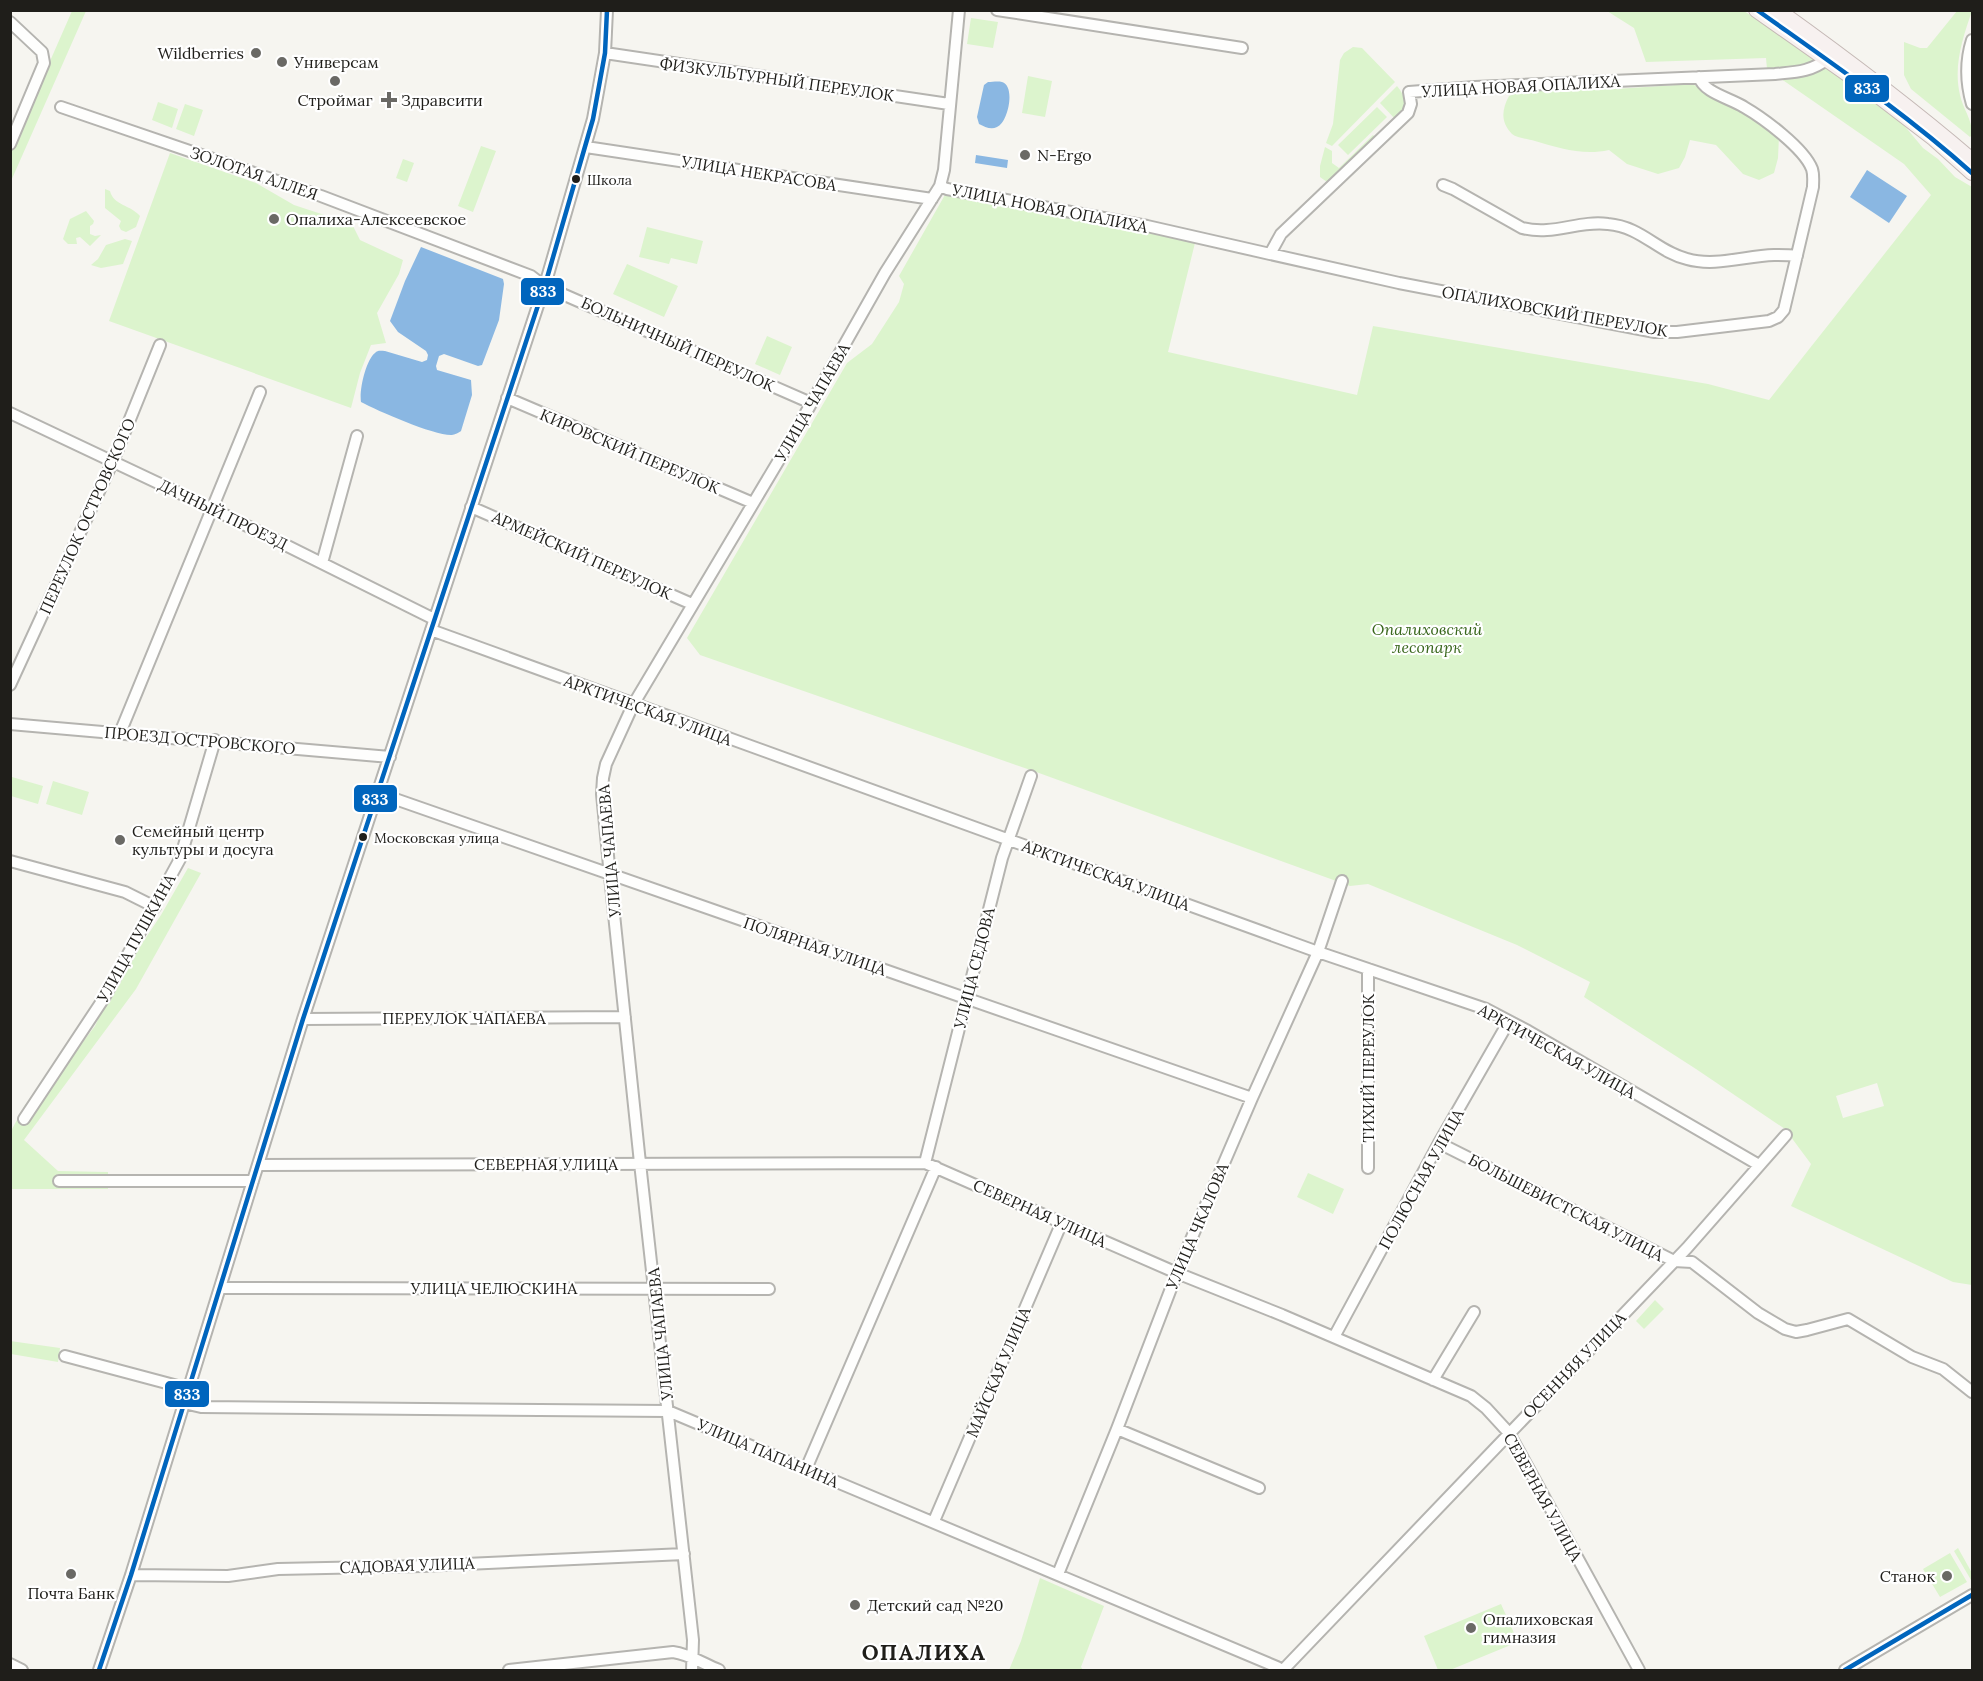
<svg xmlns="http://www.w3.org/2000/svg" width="1983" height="1681" font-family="Lora,serif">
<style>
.green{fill:#dcf4cd;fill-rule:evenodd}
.water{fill:#8ab7e2}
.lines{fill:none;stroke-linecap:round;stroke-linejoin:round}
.minor-casing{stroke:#b5b4b0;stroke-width:14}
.major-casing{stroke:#c4b8b5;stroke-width:16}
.minor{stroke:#fefefd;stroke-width:10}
.major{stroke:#f7f1f0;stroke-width:14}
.bus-1-casing{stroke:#fff;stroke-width:9}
.bus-1{stroke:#0065bd;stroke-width:4.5}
.poi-dot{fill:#6a6965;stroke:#fff;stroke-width:2}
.bus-dot{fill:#1f1e1a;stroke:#fff;stroke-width:2}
.labels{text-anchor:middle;stroke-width:4.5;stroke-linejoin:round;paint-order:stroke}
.bus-label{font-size:14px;fill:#1f1e1a;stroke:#fff;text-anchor:start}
.poi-label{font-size:16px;fill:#1f1e1a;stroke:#fff;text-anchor:start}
.street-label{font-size:16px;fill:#1f1e1a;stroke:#fff}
.park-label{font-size:16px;font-style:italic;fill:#38661b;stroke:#fff}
.district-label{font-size:22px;font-weight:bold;letter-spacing:1.5px;fill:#1f1e1a;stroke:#fff}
.line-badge{stroke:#fff;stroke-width:2}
.badge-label{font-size:16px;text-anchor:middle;font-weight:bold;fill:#fff}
</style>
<rect width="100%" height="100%" fill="#f6f5f0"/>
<path class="green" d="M72,11H86L11,181V150Z
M1607,11H1744L1797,46L1903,124L1923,148L1938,159L1955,177L1972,187V1285L1953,1282L1791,1206L1811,1164L1785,1129L1696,1069L1584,997L1590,982L1517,945L1368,884L1350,886L1039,773L700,655L687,638L847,363L872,344L899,302L904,284L899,276L946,193L1146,232L1195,243L1168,352L1357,395L1373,326L1708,384L1769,400L1931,195L1904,164L1767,69L1766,58L1646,62L1634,28ZM1877,1083L1884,1106L1843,1118L1836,1096Z
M1957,11H1972C1963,37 1953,66 1960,95C1963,109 1973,121 1972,135L1970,137L1911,89L1904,75V42L1920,48H1927Z
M971,18L998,22L993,48L967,44Z
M1353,47L1362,48L1395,82L1332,146L1326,143L1333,124L1340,60L1344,53Z
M1028,76L1052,81L1045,117L1022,113Z
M1692,84L1742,110L1779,136L1778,158L1774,173L1759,180L1743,174L1716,145L1690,140L1685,157L1679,168L1658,174L1627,164L1609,150C1583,156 1559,148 1535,141C1528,139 1517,138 1512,134C1500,122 1502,109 1509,96L1529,89H1615Z
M1397,86C1407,97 1406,109 1396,120L1380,103Z
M158,102L178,109L172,128L152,120Z
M185,104L203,110L194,136L176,129Z
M1377,107L1387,117L1348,155L1338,145Z
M1373,135L1377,139L1332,182H1327L1320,177V166L1325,147L1332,151V163L1339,168Z
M481,146L496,151L473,212L458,206Z
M170,153L256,183L294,205L352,224L360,240L403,260L399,274L377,313L386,343L371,345L360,373L351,408L109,321Z
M403,159L414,163L407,182L396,178Z
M105,189L110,191C114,206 131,205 140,216L136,227L126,232L121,230L119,226L121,221L105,208Z
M86,211L94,221L93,224L90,226V234L95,236L101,235L90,246L80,237L76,238L77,244H68L63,239L70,219Z
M647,227L703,241L697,264L671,258L669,264L639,257Z
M125,239L132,241L123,264L101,268L91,265L98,259L106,245Z
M627,264L678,286L664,317L613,294Z
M767,336L792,347L780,375L755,364Z
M12,777L43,786L38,804L11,796Z
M53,781L89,792L82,815L46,804Z
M188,868L201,873L136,989L24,1140L58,1171L108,1172V1189H11V1131L25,1105L54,1070L70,1059L95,1026L113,987L161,915Z
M1308,1173L1344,1189L1333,1214L1297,1197Z
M1655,1300L1664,1309L1644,1329L1636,1321Z
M10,1341L60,1348L58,1362L11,1354Z
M1958,1548L1972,1573L1971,1580L1954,1551Z
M1950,1553L1967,1582L1940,1597L1923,1569Z
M1040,1578L1104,1606L1081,1667L1083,1670H1009L1021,1641Z
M1501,1604L1518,1642L1450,1670H1438L1424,1636Z"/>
<path class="water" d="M988,82C992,82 998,81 1002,82C1016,86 1008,123 997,127C991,130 985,127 979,124L977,117L984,85Z
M976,155L1008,160L1007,168L975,163Z
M1867,170L1907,196L1889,223L1850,197Z
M421,247L503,279L504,284L499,320L482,365L478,366L444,354L439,356L436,366L437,370L471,380L472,395L461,431C460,432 454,435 452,435C435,436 378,411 361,402C359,390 366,360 375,353C378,350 380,351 385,351L422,362L427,360L428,355L426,351L398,332L390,321L405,281Z"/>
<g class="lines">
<defs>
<path id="minor" d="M997,10L1242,48
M10,22L42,52L44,63L10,144
M1972,40C1965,62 1966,83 1972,104
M605,53L949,104
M61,107L321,196L531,276L544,286L811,403
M586,147L932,199
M1443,185L1453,189L1522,228C1554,236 1578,220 1608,224C1642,227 1656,251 1687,259C1715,267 1745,256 1774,255C1781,255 1789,255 1797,256
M940,186L947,189L1147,226L1270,254L1281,234L1408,113L1411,104L1409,92L1475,87L1775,74C1795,72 1811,72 1827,59
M1270,254L1399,283L1655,332H1677L1769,321L1778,317L1784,310L1813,187C1813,181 1814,175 1812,169C1804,148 1763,118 1744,107C1730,98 1704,93 1699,77
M507,398L753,503
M10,413L213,509L434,619
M471,507L692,604
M322,563L357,436
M431,630L1318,952L1486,1009L1528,1031L1759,1165
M10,685L113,461L160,345
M10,724L390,757
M120,733L260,392
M378,793C669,897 961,995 1252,1098
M10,861L125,892L155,907
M1368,969V1168
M303,1019L625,1017
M24,1119L104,998L180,859L215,740
M1439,1143L1674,1261L1692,1262L1758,1313L1785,1329L1796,1332L1807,1330L1848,1319L1912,1357L1943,1369L1972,1392
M925,1163L1002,858L1031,776
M258,1165L925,1163L1177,1273L1282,1315L1471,1396L1486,1408L1509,1433L1639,1670
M59,1181H253
M220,1288L769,1289
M1334,1337L1439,1143L1509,1021
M65,1356L189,1389
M1433,1380L1474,1312
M184,1403L201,1407L668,1411L1277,1667L1282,1670
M1117,1429L1259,1488
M806,1469L936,1167
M934,1521L1062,1222
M1058,1574L1117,1429L1180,1265L1252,1098L1318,952L1342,881
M131,1575L228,1576L278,1569L422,1566L684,1554
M10,1664L22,1670
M99,1670L131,1575L303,1019L547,278L593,119L605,53L607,10
M509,1670L673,1652C689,1654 704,1664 719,1670
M692,1670L693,1640L640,1163L610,876L602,794L603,778L606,764L633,705L782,455L885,273L940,186L944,170L959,10
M1283,1670L1687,1248L1786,1135
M1845,1670L1972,1595"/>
<path id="major" d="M1756,10L1874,93L1934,139L1972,173
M1778,10C1845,58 1910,107 1972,160"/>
</defs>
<use href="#minor" class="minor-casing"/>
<use href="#major" class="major-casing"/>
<use href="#minor" class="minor"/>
<use href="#major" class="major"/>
<defs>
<path id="bus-1" d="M1757,10C1830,62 1905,113 1972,173
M99,1670L131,1575L303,1019L547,278L593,119L605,53L607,10
M1845,1670L1972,1595"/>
</defs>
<use href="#bus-1" class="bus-1-casing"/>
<use href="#bus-1" class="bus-1"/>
</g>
<g class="poi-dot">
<circle cx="256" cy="53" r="6"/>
<circle cx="282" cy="62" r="6"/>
<circle cx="335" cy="81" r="6"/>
<path d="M386 91h6v6h6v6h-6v6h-6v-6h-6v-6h6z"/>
<circle cx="1025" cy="155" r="6"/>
<circle cx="274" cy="219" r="6"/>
<circle cx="120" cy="840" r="6"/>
<circle cx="71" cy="1574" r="6"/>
<circle cx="1947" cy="1576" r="6"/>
<circle cx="855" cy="1605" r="6"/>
<circle cx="1471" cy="1628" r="6"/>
</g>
<g class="bus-dot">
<circle cx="576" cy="179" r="5"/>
<circle cx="363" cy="837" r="5"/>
</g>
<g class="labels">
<g class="bus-label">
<text x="587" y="185">Школа</text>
<text x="374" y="843">Московская улица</text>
</g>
<g class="poi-label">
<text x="244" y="59" text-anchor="end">Wildberries</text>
<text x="294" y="68">Универсам</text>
<text x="335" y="106" text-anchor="middle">Строймаг</text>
<text x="401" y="106">Здравсити</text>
<text x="1037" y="161">N-Ergo</text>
<text x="286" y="225">Опалиха-Алексеевское</text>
<text x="132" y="837">Семейный центр<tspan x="132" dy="18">культуры и досуга</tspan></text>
<text x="1935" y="1582" text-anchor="end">Станок</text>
<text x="71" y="1599" text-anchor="middle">Почта Банк</text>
<text x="867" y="1611">Детский сад №20</text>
<text x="1483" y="1625">Опалиховская<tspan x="1483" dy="18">гимназия</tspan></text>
</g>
<g class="street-label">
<text transform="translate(777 79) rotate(8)" y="6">ФИЗКУЛЬТУРНЫЙ ПЕРЕУЛОК</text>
<text transform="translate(1521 86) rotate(-3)" y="6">УЛИЦА НОВАЯ ОПАЛИХА</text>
<text transform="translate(254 173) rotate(19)" y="6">ЗОЛОТАЯ АЛЛЕЯ</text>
<text transform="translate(759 173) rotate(9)" y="6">УЛИЦА НЕКРАСОВА</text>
<text transform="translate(1050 208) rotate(11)" y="6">УЛИЦА НОВАЯ ОПАЛИХА</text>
<text transform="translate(1555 311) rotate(10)" y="6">ОПАЛИХОВСКИЙ ПЕРЕУЛОК</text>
<text transform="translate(678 344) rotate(24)" y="6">БОЛЬНИЧНЫЙ ПЕРЕУЛОК</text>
<text transform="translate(812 402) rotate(-60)" y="6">УЛИЦА ЧАПАЕВА</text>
<text transform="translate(630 451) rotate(23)" y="6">КИРОВСКИЙ ПЕРЕУЛОК</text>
<text transform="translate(223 514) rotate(26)" y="6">ДАЧНЫЙ ПРОЕЗД</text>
<text transform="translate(87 516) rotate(-66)" y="6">ПЕРЕУЛОК ОСТРОВСКОГО</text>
<text transform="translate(582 555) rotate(24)" y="6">АРМЕЙСКИЙ ПЕРЕУЛОК</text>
<text transform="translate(648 710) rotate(20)" y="6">АРКТИЧЕСКАЯ УЛИЦА</text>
<text transform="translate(200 740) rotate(5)" y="6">ПРОЕЗД ОСТРОВСКОГО</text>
<text transform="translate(609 851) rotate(-95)" y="6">УЛИЦА ЧАПАЕВА</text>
<text transform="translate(1106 875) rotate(20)" y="6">АРКТИЧЕСКАЯ УЛИЦА</text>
<text transform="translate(136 938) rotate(-61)" y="6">УЛИЦА ПУШКИНА</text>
<text transform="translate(815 946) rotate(19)" y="6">ПОЛЯРНАЯ УЛИЦА</text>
<text transform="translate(974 968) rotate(-76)" y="6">УЛИЦА СЕДОВА</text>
<text x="464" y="1024">ПЕРЕУЛОК ЧАПАЕВА</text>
<text transform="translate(1557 1051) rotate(29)" y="6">АРКТИЧЕСКАЯ УЛИЦА</text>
<text transform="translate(1368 1068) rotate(-90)" y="6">ТИХИЙ ПЕРЕУЛОК</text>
<text x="546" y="1170">СЕВЕРНАЯ УЛИЦА</text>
<text transform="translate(1421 1179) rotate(-61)" y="6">ПОЛЮСНАЯ УЛИЦА</text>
<text transform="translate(1566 1207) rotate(27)" y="6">БОЛЬШЕВИСТСКАЯ УЛИЦА</text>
<text transform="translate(1040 1213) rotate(24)" y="6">СЕВЕРНАЯ УЛИЦА</text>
<text transform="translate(1197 1226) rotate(-67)" y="6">УЛИЦА ЧКАЛОВА</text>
<text x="494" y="1294">УЛИЦА ЧЕЛЮСКИНА</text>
<text transform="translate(660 1334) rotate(-96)" y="6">УЛИЦА ЧАПАЕВА</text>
<text transform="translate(1574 1365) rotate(-46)" y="6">ОСЕННЯЯ УЛИЦА</text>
<text transform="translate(998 1372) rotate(-67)" y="6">МАЙСКАЯ УЛИЦА</text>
<text transform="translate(768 1453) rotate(23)" y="6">УЛИЦА ПАПАНИНА</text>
<text transform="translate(1543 1497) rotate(61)" y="6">СЕВЕРНАЯ УЛИЦА</text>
<text transform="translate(407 1565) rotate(-2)" y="6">САДОВАЯ УЛИЦА</text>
</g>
<g class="park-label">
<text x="1427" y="635">Опалиховский<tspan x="1427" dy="18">лесопарк</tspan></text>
</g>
<g class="district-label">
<text x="924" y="1660">ОПАЛИХА</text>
</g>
</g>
<g class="line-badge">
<rect x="1844" y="74" width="46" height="29" rx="6" fill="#0065bd"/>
<rect x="520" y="277" width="45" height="29" rx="6" fill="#0065bd"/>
<rect x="353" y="784" width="45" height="29" rx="6" fill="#0065bd"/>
<rect x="164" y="1380" width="46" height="28" rx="6" fill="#0065bd"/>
</g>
<g class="badge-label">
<text x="1867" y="94">833</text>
<text x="543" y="297">833</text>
<text x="375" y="805">833</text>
<text x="187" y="1400">833</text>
</g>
<rect width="1983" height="1681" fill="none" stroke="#1f1e1a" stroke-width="24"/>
</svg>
